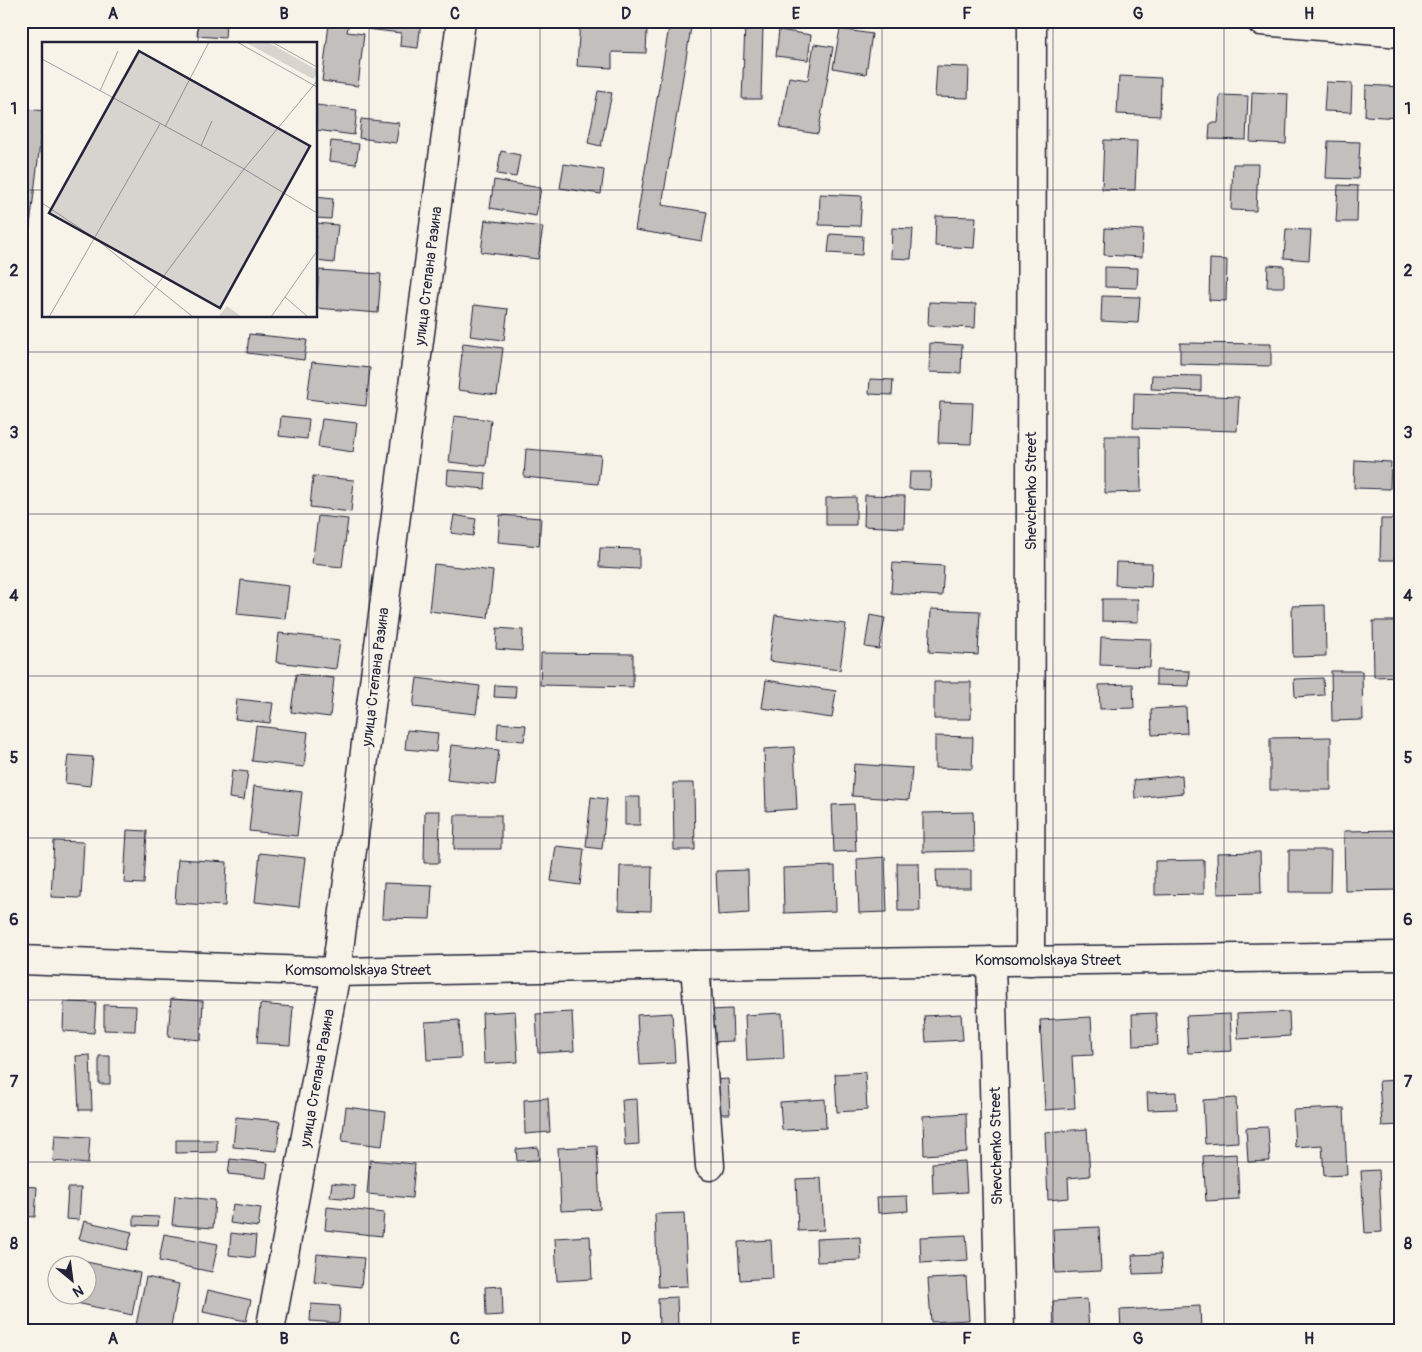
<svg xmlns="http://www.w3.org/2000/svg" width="1422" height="1352" font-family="Pangolin,sans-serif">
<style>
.building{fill:#c2bfbd;stroke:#22223b}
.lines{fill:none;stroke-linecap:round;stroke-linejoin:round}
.minor-casing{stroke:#22223b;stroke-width:31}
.major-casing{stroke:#22223b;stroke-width:31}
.minor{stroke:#f7f3e8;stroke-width:28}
.major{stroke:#f7f3e8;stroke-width:28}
.grid{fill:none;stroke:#22223b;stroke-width:1;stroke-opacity:0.55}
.labels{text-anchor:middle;stroke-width:4;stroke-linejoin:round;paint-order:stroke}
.street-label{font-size:15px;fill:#22223b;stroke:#f7f3e8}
.inset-road{fill:none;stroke:#a29fa3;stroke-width:1}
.view{fill:#22223b;fill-opacity:0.15;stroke:#22223b;stroke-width:2.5}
.inset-edge{fill:none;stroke:#22223b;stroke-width:2.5}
.neatline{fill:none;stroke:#22223b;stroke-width:2}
.grid-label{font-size:16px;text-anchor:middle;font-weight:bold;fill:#22223b}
</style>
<rect width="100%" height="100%" fill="#f7f3e8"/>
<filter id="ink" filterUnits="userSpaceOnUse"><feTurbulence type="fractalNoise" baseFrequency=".02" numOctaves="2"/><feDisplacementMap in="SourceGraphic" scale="10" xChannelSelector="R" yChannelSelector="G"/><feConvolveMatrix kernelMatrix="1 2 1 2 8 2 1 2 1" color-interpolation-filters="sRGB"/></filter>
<g filter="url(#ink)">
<path class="building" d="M198,21H226L225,38L197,36Z
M334,21L344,22L348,27L347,32L364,34L358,86L322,81L329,24Z
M368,21H421L418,48L400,46L401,33L367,29Z
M580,21H629L628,28L647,29L646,53L612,52V68L577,66Z
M670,21H692L662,205L707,212L702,241L635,230Z
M745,26H763L761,99H742Z
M840,29L872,34L866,74L833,68Z
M779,30L811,35L808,60L776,56Z
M814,44L833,47L818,134L780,128L789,77L808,80Z
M937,66L969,67L968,98L935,97Z
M1119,76L1161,78L1160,116L1117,114Z
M1326,82L1352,83L1351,112L1324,111Z
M1366,85L1401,87V118L1365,116Z
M598,91L612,93L601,146L588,143Z
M1252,92L1288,94L1286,144L1250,142Z
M1220,95L1248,96L1246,140L1209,139L1210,123H1218Z
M316,105L357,110L354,135L316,130Z
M21,108L44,111L21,299Z
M361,119L399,123L396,143L359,138Z
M1104,140L1137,141L1135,190L1102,189Z
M331,141L359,144L356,164L329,161Z
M1328,141L1360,142L1358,179L1326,178Z
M501,151L520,155L516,177L497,174Z
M564,164L604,170L601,194L560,188Z
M1233,164H1258L1256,211L1231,210Z
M494,180L541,188L536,216L490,208Z
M1338,185L1358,186L1357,222H1336Z
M820,194L862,196L860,226L819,225Z
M316,197L333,199L331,219L316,218Z
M936,216L976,217L974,248L935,246Z
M485,220L543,227L538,259L481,252Z
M316,223L338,225L334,263L316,261Z
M892,228L913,229L911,259L891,258Z
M1105,228L1143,230L1142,257L1104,255Z
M1286,229L1311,230L1309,260L1284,258Z
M830,234L863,236L862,255L828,253Z
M1210,259L1227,260L1226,301L1209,300Z
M1268,265L1284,266V287H1267Z
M1105,267L1138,268L1137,288L1105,287Z
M319,270L381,274L378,313L316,308Z
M1102,296L1140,297L1138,323L1101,321Z
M929,302L976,304L975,328L928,326Z
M474,305L508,309L504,340L470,336Z
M249,334L307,340L304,360L247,353Z
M463,343L503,348L497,395L458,390Z
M930,343L962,345L961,373L929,372Z
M1180,343L1271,344V366L1180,364Z
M312,362L370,368L366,406L307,399Z
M1152,375L1201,376V391L1151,389Z
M870,379L893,380L892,395L869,394Z
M1134,393L1239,397L1237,431L1133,428Z
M940,402L973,403L971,444L938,443Z
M281,416L309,419L307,439L279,436Z
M454,416L491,420L486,466L449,462Z
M322,419L357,423L353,452L318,447Z
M1105,436H1140L1141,492L1105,493Z
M526,449L601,455L598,484L524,477Z
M1355,460L1391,462L1390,489L1354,488Z
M448,470L486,473L485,489L447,485Z
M910,472H931L930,490L909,489Z
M313,476L354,480L351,512L310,507Z
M865,495L905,496L904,528L864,526Z
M856,497V525H826V498Z
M454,515L476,519L473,536L451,533Z
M500,515L541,518L539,546L498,542Z
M318,516L348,519L342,567L312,564Z
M1381,519H1401V560H1380Z
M600,548L639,549V569L599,567Z
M1116,562L1152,563L1151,587L1115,585Z
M893,563L944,566L942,596L891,593Z
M434,564L493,571L488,618L429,611Z
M241,580L289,586L285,619L237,614Z
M1102,599H1138V622L1102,621Z
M1325,605L1326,656L1293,657L1292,606Z
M931,609L980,611L978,655L929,652Z
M775,615L846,624L840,670L769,661Z
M870,615L885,618L879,649L865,647Z
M1373,621H1401V676L1374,677Z
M497,628L523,630L522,651L496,649Z
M279,633L340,640L336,669L276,662Z
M1101,637L1151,639L1150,667L1100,665Z
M541,653L633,654V687L540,685Z
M1156,670L1190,671L1189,686L1156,685Z
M1331,671H1362L1363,720L1332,721Z
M296,674L334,678L330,717L291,712Z
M417,678L480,686L476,714L413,707Z
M1323,678L1324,695L1295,697L1294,679Z
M766,680L836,691L832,718L762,708Z
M934,682H971V719H934Z
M1133,684L1134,708L1100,709L1099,685Z
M495,685L516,686L515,698L494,697Z
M237,699L273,703L270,723L235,719Z
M1186,707L1187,733L1152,735L1151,709Z
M498,723L526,725L524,741L497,739Z
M256,726L308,732L304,767L252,761Z
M407,730L438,733L436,752L405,749Z
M935,736L973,737L972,769L935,768Z
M1331,737V790H1270V738Z
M451,745L499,750L495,785L447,780Z
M794,747L797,809L766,811L764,749Z
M68,755L93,757L90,786L65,783Z
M854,764L912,768L909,800L852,796Z
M232,770L248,772L244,800L229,798Z
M1182,775L1183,793L1135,798L1134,780Z
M673,783H694L695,850H674Z
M254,786L302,792L297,836L249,831Z
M591,797L607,799L602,849L586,847Z
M625,797H640V825H625Z
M854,804L856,851L834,852L832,805Z
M425,811H440L439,863H424Z
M973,812L974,851L923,852V813Z
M455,815H501V849H454Z
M127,830L147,831L144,884L124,883Z
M1401,830V890L1345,891L1344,831Z
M54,841L84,842L81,898L51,897Z
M556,846L584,849L580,885L551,881Z
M1289,850H1331L1330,892H1289Z
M1260,852L1261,893L1218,894L1217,853Z
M260,853L305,858L299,907L255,902Z
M885,857L887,912L859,913L857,859Z
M178,859L227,862L225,906L175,903Z
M1204,860V894L1155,895V861Z
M897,863H919L920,911H898Z
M620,866H652L651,911L619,910Z
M835,866L836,911L784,913L783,868Z
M748,870L749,913L718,915L716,871Z
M936,870H971V888H937Z
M384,883L432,885L430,919L382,918Z
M21,998L25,999L23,1040H21Z
M171,999L203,1001L201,1040L168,1037Z
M64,1002L96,1003L94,1033L63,1031Z
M260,1004L293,1007L290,1045L257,1043Z
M104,1005L136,1006L135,1031L104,1030Z
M732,1009L733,1041L711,1042L710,1010Z
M515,1011L518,1062L484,1064L482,1013Z
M572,1012L574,1051L538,1053L536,1014Z
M1289,1012L1290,1036L1238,1039L1237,1014Z
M672,1013L675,1063L640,1065L637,1015Z
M782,1013L784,1059L747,1061L745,1015Z
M1156,1013L1158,1045L1133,1046L1132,1014Z
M961,1014L963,1040L926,1042L924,1016Z
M1230,1014L1232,1051L1188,1053L1186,1016Z
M1091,1017L1093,1055L1072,1056L1075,1108L1045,1110L1040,1020Z
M459,1020L461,1058L427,1060L425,1022Z
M90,1055L92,1110H79L76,1056Z
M99,1056H110V1084H99Z
M865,1072L867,1110L837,1112L835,1074Z
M728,1079L730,1114H714L713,1080Z
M1401,1080V1125L1382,1126L1379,1081Z
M1176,1092L1177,1109L1148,1110L1147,1093Z
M548,1098L550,1132L525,1134L524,1100Z
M1236,1098L1238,1142L1205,1144L1203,1100Z
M637,1099L639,1144L625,1145L622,1100Z
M825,1099L826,1128L782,1130L780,1102Z
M346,1107L386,1112L382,1146L342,1141Z
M1344,1108L1347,1175L1324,1176L1322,1145L1295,1147L1293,1110Z
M966,1113L967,1152L924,1155L923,1116Z
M236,1117L280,1121L277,1151L233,1147Z
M1268,1127L1270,1161L1248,1162L1246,1128Z
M1087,1129L1090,1176L1068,1178L1069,1198L1048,1200L1045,1132Z
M55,1135L90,1137L88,1164L53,1161Z
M176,1140H217V1152L176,1153Z
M597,1146L600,1209L561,1211L558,1148Z
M538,1147L539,1160L517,1161L516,1149Z
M1237,1154L1239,1199L1206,1201L1203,1156Z
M230,1159L268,1163L266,1178L228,1174Z
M370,1160L415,1164L412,1198L367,1194Z
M965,1161L967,1192L933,1194L932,1163Z
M1379,1170L1382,1232L1365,1233L1361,1171Z
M821,1178L824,1230L798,1231L796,1179Z
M332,1183L355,1186L354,1199L330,1197Z
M21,1186L37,1187L35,1217L21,1216Z
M68,1188H81L79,1220L66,1219Z
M175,1196L215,1200L213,1228L172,1225Z
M907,1196L908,1211L878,1213L877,1197Z
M233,1204L261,1208L258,1227L230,1223Z
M327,1207L384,1213L382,1236L325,1230Z
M684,1213L688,1286L658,1287L655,1214Z
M134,1216L159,1217L158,1226L134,1225Z
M84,1221L132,1232L127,1250L79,1239Z
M1099,1227L1101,1271L1055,1273L1053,1229Z
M231,1233L256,1236L254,1258L229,1255Z
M164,1234L218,1244L212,1272L159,1261Z
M966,1235L968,1260L921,1263L920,1237Z
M590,1236L592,1279L557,1281L555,1238Z
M860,1237L861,1260L817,1262L816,1239Z
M771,1240L773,1278L740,1280L738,1242Z
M317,1254L364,1258L361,1287L314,1282Z
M1161,1254L1162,1273L1133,1274L1132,1255Z
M67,1258L140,1273L132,1315L58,1299L59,1294H88V1264H65Z
M146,1277L179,1284L170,1331L136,1325Z
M966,1277L969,1320L931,1322L928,1279Z
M502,1286L503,1315L486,1316L485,1287Z
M208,1290L251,1300L246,1321L203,1312Z
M677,1297L678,1327L659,1328L658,1298Z
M1087,1299L1089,1331H1054L1053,1301Z
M311,1304L340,1306L339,1323L310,1321Z
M1200,1306L1201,1331H1121L1120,1310Z"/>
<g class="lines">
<defs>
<path id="minor" d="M991,961L1000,1331
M1030,961L1032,21
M695,965L710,1166
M270,1331L336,972L461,21"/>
<path id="major" d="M1261,21L1401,33
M21,960L336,972L695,965L1401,956"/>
</defs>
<use href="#minor" class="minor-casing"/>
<use href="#major" class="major-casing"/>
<use href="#minor" class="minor"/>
<use href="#major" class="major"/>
</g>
</g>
<path class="grid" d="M198,21V44M369,21V1331M540,21V1331M711,21V1331M882,21V1331M1053,21V1331M1224,21V1331M21,190H44M316,190H1401M198,316V1331M21,352H1401M21,514H1401M21,676H1401M21,838H1401M21,1000H1401M21,1162H1401"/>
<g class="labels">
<g class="street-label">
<text transform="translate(428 276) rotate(-83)" y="5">улица Степана Разина</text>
<text transform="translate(1031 491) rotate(-90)" y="5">Shevchenko Street</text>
<text transform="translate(375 677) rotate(-83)" y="5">улица Степана Разина</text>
<text x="1048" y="965">Komsomolskaya Street</text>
<text x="358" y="975">Komsomolskaya Street</text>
<text transform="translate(317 1078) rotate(-80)" y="5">улица Степана Разина</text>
<text transform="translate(996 1146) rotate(-91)" y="5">Shevchenko Street</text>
</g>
</g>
<g transform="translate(42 42)">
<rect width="275" height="275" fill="#f7f3e8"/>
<path d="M203,0H226L275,28V32L271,37ZM185,264L200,275H176Z" fill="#d8d5cf"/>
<path class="inset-road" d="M195,0L275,45M230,0L275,25M0,17L202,127L275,171M58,49L76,9M123,85L167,0M159,104L170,79M39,115L71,57M0,161L54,197L151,275M243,255L266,275M7,275L118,82M91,275L202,127L275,39M229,275L275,209"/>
<path class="view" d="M97,9L268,104L178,266L7,171Z"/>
<rect width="275" height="275" class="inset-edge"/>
</g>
<rect width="1422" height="1352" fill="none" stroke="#f7f3e8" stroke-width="55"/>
<g transform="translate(72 1280) rotate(151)"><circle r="24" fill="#f7f3e8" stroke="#a29fa3"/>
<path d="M0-4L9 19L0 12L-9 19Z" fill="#22223b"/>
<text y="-8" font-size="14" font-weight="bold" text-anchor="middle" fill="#22223b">N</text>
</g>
<rect x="28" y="28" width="1366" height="1296" class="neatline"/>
<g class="grid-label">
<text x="113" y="19">A</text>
<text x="284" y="19">B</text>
<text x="455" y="19">C</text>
<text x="626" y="19">D</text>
<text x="796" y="19">E</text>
<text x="967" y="19">F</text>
<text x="1138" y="19">G</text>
<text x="1309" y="19">H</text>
<text x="14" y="114">1</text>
<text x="1408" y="114">1</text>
<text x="14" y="276">2</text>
<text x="1408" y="276">2</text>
<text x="14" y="438">3</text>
<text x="1408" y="438">3</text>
<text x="14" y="601">4</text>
<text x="1408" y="601">4</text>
<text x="14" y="763">5</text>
<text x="1408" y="763">5</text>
<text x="14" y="925">6</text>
<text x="1408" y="925">6</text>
<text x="14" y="1087">7</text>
<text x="1408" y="1087">7</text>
<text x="14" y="1249">8</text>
<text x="1408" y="1249">8</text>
<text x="113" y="1344">A</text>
<text x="284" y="1344">B</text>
<text x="455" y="1344">C</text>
<text x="626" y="1344">D</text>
<text x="796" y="1344">E</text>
<text x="967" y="1344">F</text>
<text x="1138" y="1344">G</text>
<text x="1309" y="1344">H</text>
</g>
</svg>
